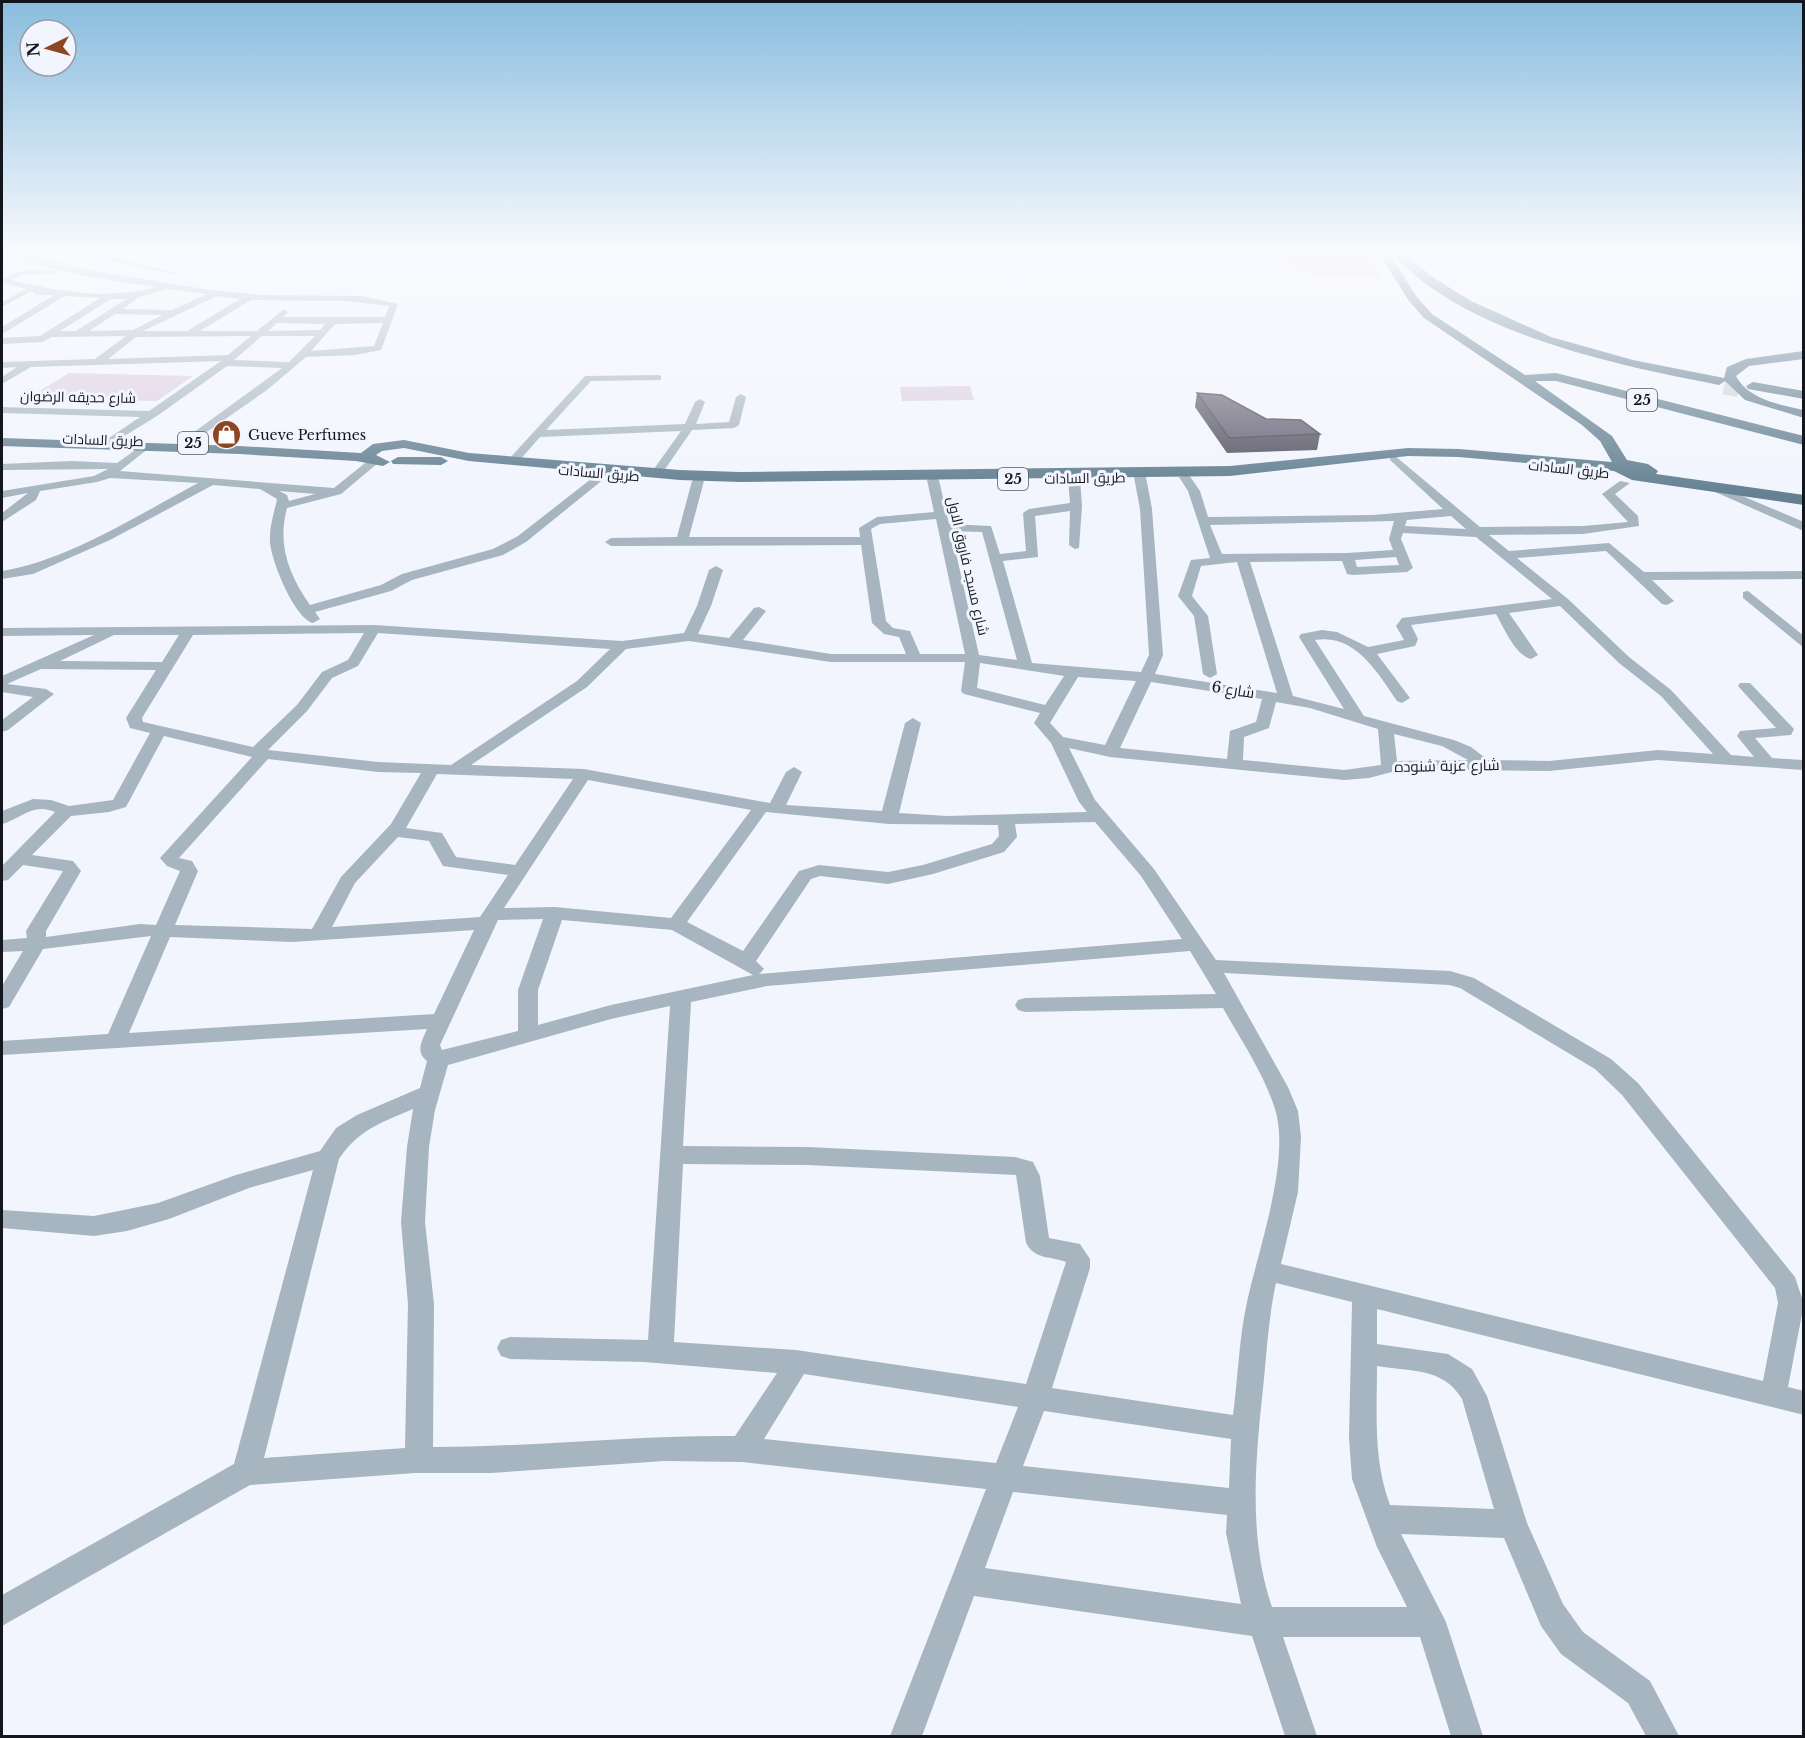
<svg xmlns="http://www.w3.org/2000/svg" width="1805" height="1738" font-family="'Libre Baskerville',Cairo,serif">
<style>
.green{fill:#dbccde}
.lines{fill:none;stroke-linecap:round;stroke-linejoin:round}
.major-tunnel{stroke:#d1d4db;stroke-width:15;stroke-dasharray:15 8;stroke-linecap:butt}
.minor{fill:#a6b5bf;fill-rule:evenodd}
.major{fill:#648091;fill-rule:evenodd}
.wall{fill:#555362}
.building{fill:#636072;stroke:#454350;stroke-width:1.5}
.labels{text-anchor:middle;stroke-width:6;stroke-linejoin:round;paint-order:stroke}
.far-street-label{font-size:14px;fill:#13161c;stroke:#f2f5fd}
.shield{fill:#f2f5fd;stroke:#565960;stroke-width:1.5}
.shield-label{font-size:14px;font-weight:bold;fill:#13161c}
.far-poi-label{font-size:14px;fill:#13161c;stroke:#f2f5fd;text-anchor:start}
.street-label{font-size:15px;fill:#13161c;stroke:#f2f5fd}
</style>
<rect width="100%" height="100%" fill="#f2f5fd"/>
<path class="green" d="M1281,252H1366L1382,277L1315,275L1280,260Z
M69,373L193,376L157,401L28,398Z
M970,386L974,400L902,401L900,387Z"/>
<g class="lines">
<path class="major-tunnel" d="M1724,387L1744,391"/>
<path class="minor" d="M10,252H20L89,270L211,290L261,295L362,296L398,304L381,350L355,355L306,357L267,390L188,445L179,443L282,368L227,366L157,416L113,443L109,442V438L140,417L2,413V407L149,411L221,361L31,367L2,384V377L17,367L2,368V362L95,359L126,336L52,337L42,342L2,344V338L40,336L100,298L65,296L2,334V327L54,295H36L32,291L2,307V302L26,289L2,283V279L20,271L54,270L57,274L21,275L11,280C58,292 109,300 156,287C121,281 36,272 10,252ZM168,289L207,294L172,310L123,309L139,297ZM217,296L240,299L187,331H143ZM111,299H126L76,331H60ZM251,300L345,301L389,306L385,317H283L288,312L284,309L257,331H200ZM115,314L162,315L133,330L89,331ZM277,323L325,324L320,330L268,331ZM383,323L374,346L311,351L335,324ZM251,336L228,355L108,359L136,337ZM262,336H315L289,362L234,360Z
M72,252H87L179,273L175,275Z
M658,375L661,376V380L591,381L546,430L685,424L695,402L700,399L705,402L696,424L729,422L736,397L741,394L746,397L739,425L734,428L692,430L661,475L657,476L651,473L681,431L540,437L518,462L508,460L585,376Z
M145,443L149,444V448L120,471L334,488L370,459H378V463L341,494L287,508C277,545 289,575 310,605L381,585L402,574L493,549L518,536L600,472L610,474L526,542L503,555L412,580L391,591L315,612L320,619L313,623C294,618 271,560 270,542C269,527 274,514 277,499L260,489L213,485L110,540L33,574L2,579V571C69,560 138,515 198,483L110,478L97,482L40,491L36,500L2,522V513L28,493L2,498V491L94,476L108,469L2,470V464L71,461L117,463ZM279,491L315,494L289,501L287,495Z
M1394,455L1480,527L1583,526L1628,522L1602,494L1620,481L1630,483L1615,494L1638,516L1639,526L1583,534L1489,535L1509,551L1609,543L1644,572L1804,571V579L1652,580L1674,601L1667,605L1662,604L1606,551L1517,558L1568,599L1629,657L1671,690L1731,755L1754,757L1737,736L1740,731L1776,728L1738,686L1740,683H1750L1794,729L1791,735L1755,738L1772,758L1804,760V770L1658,760L1549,771L1403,769L1369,778L1344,780L1110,757L1069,748L1095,800L1154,869L1216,960L1450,971L1474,978L1611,1059L1638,1083L1795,1277L1804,1304L1788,1387L1804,1391V1415L1377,1309V1344L1448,1354L1472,1369L1487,1396L1527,1523L1563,1604L1583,1632L1650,1681L1679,1736H1646L1628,1703L1561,1654L1541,1626L1504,1538L1401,1534L1446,1622L1483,1736H1451L1420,1637H1283L1317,1736H1285L1252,1636L974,1596L922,1736H890L986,1489L742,1462L664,1461L491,1473H415L250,1485L2,1626V1595L234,1464L313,1170L249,1188L169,1219L127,1231L94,1236L2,1228V1210L94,1216L158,1203L236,1175L320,1151L336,1128L357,1115L420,1088L427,1061C415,1052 422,1041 427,1029L2,1055V1041L108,1034L151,936L43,949L9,1007L2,1009V986L23,951L2,952V940L27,938L26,931L63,871L23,865L8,880L2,881V866L55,812C33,802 21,819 2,824V811L33,799L51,800L69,806L113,800L150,733L130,728L126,718L156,670L41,669L7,684L46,689L54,694L8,730L2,732V720L33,697L2,692V676L94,635L2,636V628L374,625L622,641L684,633L697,606L709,570L716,566L723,570L711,606L698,634L729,638L754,608L759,607L766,611L743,640L831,654H906L899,637L884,634L872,623L861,545L611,546L605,542L611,538L677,537L692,481L698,478L704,481L689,537H860L859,528L877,517L934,512L927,480L933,477L939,480L949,524L991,526L1000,554L1026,551L1023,513L1029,509L1070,503L1068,479L1074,476L1080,479L1082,506L1079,548L1075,549L1069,545L1070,511L1035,516L1038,557L1003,561L1032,663L1141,672L1149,655L1140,509L1134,477L1140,474L1146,477L1152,509L1163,655L1155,674L1277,693L1237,562L1201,566L1192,596L1208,616L1217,674L1210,678L1203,674L1194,616L1178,596L1191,560L1210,558L1188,491L1179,477L1189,475L1200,491L1208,517L1373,515L1443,509L1390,460V456ZM1451,516L1466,529L1405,526L1407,520ZM936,519L965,654H920L910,631L893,628L886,621L871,529L880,524ZM1394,521L1389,539L1393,550L1347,553L1222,554L1210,525ZM951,531L982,532L1017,660L979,655ZM1403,533L1476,537L1552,599L1402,618L1396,626L1404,640L1368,647L1337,632L1322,630L1301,634L1299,637L1344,709L1293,696L1250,562L1342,561L1347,574L1352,575L1407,572L1413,568L1401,539ZM1396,557L1399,565L1357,567L1355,560ZM1560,606L1619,663L1661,696L1713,754L1658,750L1549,761L1488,760L1471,747L1454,740L1364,716L1315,640C1355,633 1378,673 1397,701L1402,703L1410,698L1377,654L1415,646L1418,639L1411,625L1496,614C1504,628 1515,655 1531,659L1538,655L1509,613ZM364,633L348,660L322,672L297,705L253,747L143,722L142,718L193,635ZM378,633L610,649L577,681L451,765L378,762L268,750L307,711L332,678L358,666ZM114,635H179L162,662L60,661ZM689,641L831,662H965L961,691L964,694L1040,713L1034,723L1051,743L1079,802L1087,812L947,816L899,813L921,723L913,718L905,723L882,811L786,805L802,772L794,767L786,772L770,803L584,769L471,765L587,687L626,649ZM980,663L1058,675L1064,676L1045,705L977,688ZM1078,677L1136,681L1105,745L1063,737L1050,723ZM1151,682L1262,699L1256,722L1230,731L1227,759L1120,748ZM1276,702L1310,708L1378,729L1381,765L1344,770L1243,760L1244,737L1269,728ZM1394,734L1442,746L1468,760L1397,761ZM164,736L252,757L160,858L167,866L180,871L156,925L140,924L46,937V931L81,871L73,861L32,855L71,816L109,812L126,807ZM268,759L378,772L421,773L391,824L341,877L312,929L175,925L198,871L192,861L179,858ZM437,774L573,779L515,865L456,857L442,833L406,828ZM588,780L751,810L671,918L555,907L504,908ZM766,812L889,824L998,825L999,836L992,844L923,865L888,872L819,865L799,871L743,951L687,922ZM1095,822L1141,876L1182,939L759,974L764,969L756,961L811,879L820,876L888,884L933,874L1004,852L1017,837L1015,824ZM398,837L429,841L443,866L508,875L480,917L332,927L355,883ZM543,919L518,990V1031L442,1050L440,1045L498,920ZM562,920L672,930L753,975L611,1005L538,1025V990ZM474,930L434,1014L129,1033L170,937L292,942ZM1190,951L1216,994L1025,998L1018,1000L1015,1005L1018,1010L1025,1012L1223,1008C1241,1040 1264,1074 1275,1109C1291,1159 1258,1251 1247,1302C1239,1338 1238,1378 1233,1415L1052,1388L1090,1268V1259L1080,1244L1049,1238L1040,1176L1033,1162L1015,1157L808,1147L683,1146L691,1002L767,986ZM1224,973L1449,985L1460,988L1595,1069L1622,1095L1775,1288L1778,1303L1763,1381L1281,1264L1298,1192L1301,1137L1298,1111L1288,1087ZM670,1006L648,1340L510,1337L501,1340L497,1348L501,1356L510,1359L644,1362L777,1373L735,1436C634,1435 534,1447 433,1447L434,1304L425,1222L429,1147L435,1110L448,1065L611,1019ZM413,1109L407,1147L401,1222L408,1304L405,1448L264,1458L339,1159C359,1129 381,1123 413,1109ZM683,1164L808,1165L1016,1175L1026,1243C1035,1260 1051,1256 1066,1262L1026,1384L796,1350L674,1342ZM1276,1283L1352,1302L1349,1438L1352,1479L1377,1547L1407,1607H1272C1247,1534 1256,1454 1264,1379C1267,1347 1269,1315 1276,1283ZM1377,1366C1411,1372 1443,1367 1462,1399L1494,1509L1390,1505C1373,1459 1377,1415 1377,1366ZM804,1374L1018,1407L996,1463L764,1439ZM1044,1411L1231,1439L1229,1488L1023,1466ZM1013,1492L1227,1515L1226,1533L1241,1604L985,1568Z
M1706,484H1714L1804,522V531L1706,488Z
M1748,591L1804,636V648L1743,598V592Z"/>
<path class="major" d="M1378,252H1388L1417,297L1432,314L1525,375L1556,373L1804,436V445L1556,381H1535L1612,436L1627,460L1648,464L1658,471L1656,474L1804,495V505L1632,480L1614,471L1459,457L1408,456L1230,476L740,482L680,480L469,461L404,448L382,451L376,455L390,462L383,466L356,461L239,454L2,446V438L239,446L361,453L373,444L404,440L469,453L680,470L740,472L1230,466L1408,448L1459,449L1612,462L1600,441L1582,425L1424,318L1409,301Z
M1391,252H1402L1434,278L1471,301L1551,337L1633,360L1724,378L1727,367L1746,359L1804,351V359L1749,366L1736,376C1748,399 1780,405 1804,410V418L1745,400L1725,381L1719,385C1616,365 1463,334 1391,252Z
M1753,382L1804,391V399L1748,389L1746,386Z
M398,457H441L448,461L441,465L393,464L391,461Z"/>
</g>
<path class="wall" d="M1197,393L1266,419L1320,434L1317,450L1227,453L1195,407Z"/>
<path class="building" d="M1197,393L1222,395L1266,419L1301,420L1320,434L1229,438Z"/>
<linearGradient id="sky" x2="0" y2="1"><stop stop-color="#89bcde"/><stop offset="0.51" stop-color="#f9fafe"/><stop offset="1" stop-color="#f9fafe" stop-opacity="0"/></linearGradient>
<rect width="1805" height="495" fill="url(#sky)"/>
<defs>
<symbol id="shop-disc" viewBox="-11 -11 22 22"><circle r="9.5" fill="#8d4621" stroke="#f2f5fd"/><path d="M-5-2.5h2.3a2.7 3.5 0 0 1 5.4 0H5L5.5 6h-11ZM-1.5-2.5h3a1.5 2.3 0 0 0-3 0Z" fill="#fff"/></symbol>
</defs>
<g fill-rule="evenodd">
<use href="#shop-disc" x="210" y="418" width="33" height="33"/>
</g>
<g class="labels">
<g class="far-street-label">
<text transform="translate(78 397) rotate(1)" y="5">شارع حديقه الرضوان</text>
<text transform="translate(103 440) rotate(2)" y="5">طريق السادات</text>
<text transform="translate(1569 469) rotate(6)" y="5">طريق السادات</text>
<text transform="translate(599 473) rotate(5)" y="5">طريق السادات</text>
<text transform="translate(1085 478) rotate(-1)" y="5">طريق السادات</text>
<text transform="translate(968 566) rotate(77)" y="5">شارع مسجد فاروق الاول</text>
</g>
<g class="shield">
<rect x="1627" y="389" width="30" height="22" rx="4.5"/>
<rect x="178" y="432" width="30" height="22" rx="4.5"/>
<rect x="998" y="468" width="30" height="22" rx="4.5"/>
</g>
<g class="shield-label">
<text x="1642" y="405">25</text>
<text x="193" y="448">25</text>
<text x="1013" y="484">25</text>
</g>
<g class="far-poi-label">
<text x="248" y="440">Gueve Perfumes</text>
</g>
<g class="street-label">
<text transform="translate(1233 690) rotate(9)" y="5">شارع 6</text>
<text transform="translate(1447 766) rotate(-1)" y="5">شارع عزبة شنوده</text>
</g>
</g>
<rect width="1805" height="1738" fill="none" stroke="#13161c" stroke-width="6"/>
<g transform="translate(48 48) rotate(265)"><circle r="28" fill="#f2f5fd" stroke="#999ca3" stroke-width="1.5"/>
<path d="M0-4.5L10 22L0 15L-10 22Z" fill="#8d4621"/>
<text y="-9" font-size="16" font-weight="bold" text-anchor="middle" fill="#13161c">N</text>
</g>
</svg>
